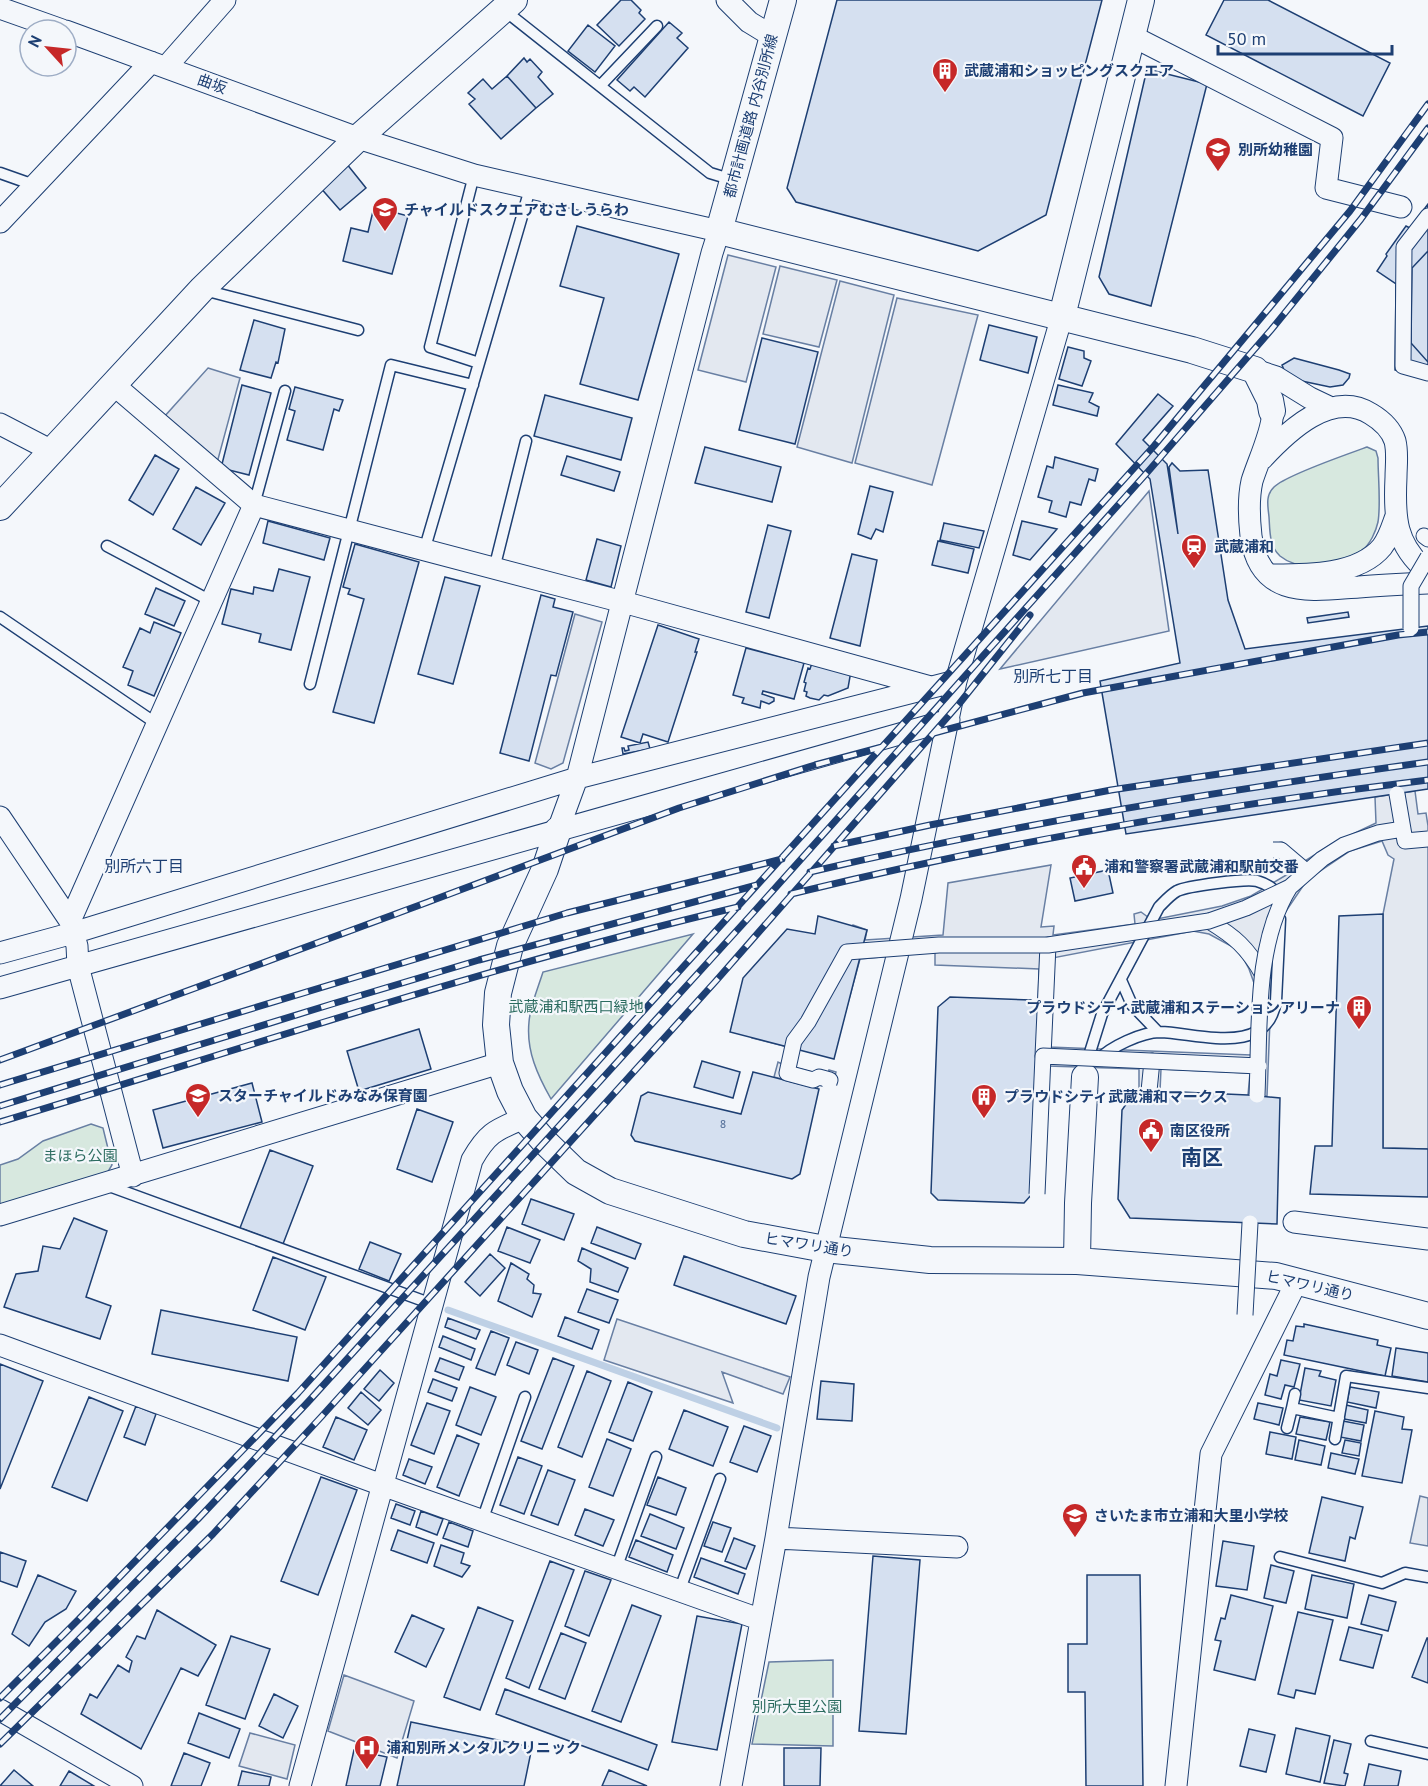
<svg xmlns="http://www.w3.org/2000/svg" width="1428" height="1786" font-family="'PT Sans','Noto Sans JP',sans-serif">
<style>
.green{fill:#d7e8df;stroke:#687fa3;stroke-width:1.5}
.parking{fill:#e3e8f0;stroke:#687fa3;stroke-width:1.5;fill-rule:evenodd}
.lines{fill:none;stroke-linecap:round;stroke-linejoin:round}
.stream{stroke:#bed0e5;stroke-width:7}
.building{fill:#d5e0f0;stroke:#1d3f73;stroke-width:1.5}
.service-casing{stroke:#1d3f73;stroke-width:13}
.pedestrian-casing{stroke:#1d3f73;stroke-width:17}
.minor-casing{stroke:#1d3f73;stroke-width:23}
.tertiary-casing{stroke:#1d3f73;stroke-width:28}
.service{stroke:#f4f7fb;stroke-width:10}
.pedestrian{stroke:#f4f7fb;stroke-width:15}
.minor{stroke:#f4f7fb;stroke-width:21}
.tertiary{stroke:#f4f7fb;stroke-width:26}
.rail-casing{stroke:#1d3f73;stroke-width:7}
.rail{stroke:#f4f7fb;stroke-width:4.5;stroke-dasharray:14;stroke-linecap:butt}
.pedestrian-bridge-casing{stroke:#1d3f73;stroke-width:17;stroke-linecap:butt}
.pedestrian-bridge{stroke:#f4f7fb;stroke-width:15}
.labels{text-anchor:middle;stroke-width:4.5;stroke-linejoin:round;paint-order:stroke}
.number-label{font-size:12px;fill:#4b6792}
.poi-label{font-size:15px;font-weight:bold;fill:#1d3f73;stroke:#f4f7fb;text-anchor:start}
.street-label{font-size:15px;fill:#1d3f73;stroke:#f4f7fb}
.park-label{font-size:15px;fill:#2c6c60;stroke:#f4f7fb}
.neighbourhood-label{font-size:16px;fill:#1d3f73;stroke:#f4f7fb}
.district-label{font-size:21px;font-weight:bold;fill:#1d3f73;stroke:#f4f7fb}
</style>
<rect width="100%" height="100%" fill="#f4f7fb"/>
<path class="green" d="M1367,447L1376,451L1378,458C1378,476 1381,504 1378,522C1376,531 1370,545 1362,550C1341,564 1302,574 1280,556C1269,546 1270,531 1269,517C1268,506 1265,496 1274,487C1286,475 1348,454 1367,447Z
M693,934L551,1099C538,1076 526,1051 529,1022C530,1006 538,988 543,972Z
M91,1124L103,1128L112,1165L106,1175L0,1207V1165L18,1159L43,1141Z
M833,1660V1746L752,1744L769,1662Z"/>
<path class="parking" d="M728,255L776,267L746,382L698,370Z
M780,266L837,280L819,347L763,334Z
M840,281L894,295L852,463L797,447Z
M897,298L978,315L932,485L855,463Z
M208,368L240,378L217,463L164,417Z
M1149,491L1169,631L1000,669Z
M575,614L602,622L563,763L551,769L535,763Z
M1415,791L1418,814L1426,813L1428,826V1149L1383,1148V914L1394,859L1388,855L1382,841L1350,851L1307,880L1284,914L1272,969L1267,1096L1248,1095L1250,1073L1161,1069L1160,1091L1139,1090V1069L1048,1066L1038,1011L1039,969L935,965V952L860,959L837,1043L797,1049L793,1067L827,1076L829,1070L836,1072L833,1084L820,1081L817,1089L774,1077L778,1062L782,1064L788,1047L752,1038L758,1008L848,945L853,925L867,930L865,940L943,935L948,883L1051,865L1041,927L1054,926L1053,935L1135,924L1134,914L1141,912L1152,920L1222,906L1251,896L1293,871L1279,857L1272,844L1282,842L1305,861L1332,844L1376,823L1375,797ZM1193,931L1209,934L1233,947L1243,958L1249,969L1254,983V993L1251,1055L1049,1047L1052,958Z
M617,1319L790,1377L783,1394L722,1372L733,1403L604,1360Z
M1420,1496L1428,1498V1546L1410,1543Z
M344,1675L414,1701L397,1758L328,1731Z
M250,1733L295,1745L287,1779L239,1766Z"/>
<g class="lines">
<path class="stream" d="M448,1310L777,1428"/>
</g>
<path class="building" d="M621,0H631L641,10L639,13L645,19L619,46L597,25Z
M837,0H1102L1046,215L978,251L796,202L787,188Z
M1224,0H1268L1390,63L1363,116L1206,35Z
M669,22L682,33L677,38L688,48L645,97L634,87L630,91L617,80Z
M588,25L615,46L595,72L568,51Z
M524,58L527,62L530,59L542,72L538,77L553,94L536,108L507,76Z
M1147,69L1207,84L1151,306L1109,294L1099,277Z
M507,76L536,108L501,139L469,104L475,99L468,93L483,79L492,89Z
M346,163L366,188L340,210L319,186Z
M1428,204V251L1412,268L1411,343L1428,362V380L1395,370L1396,284L1377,271L1387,256L1386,254L1406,226L1410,228Z
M374,207L408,216L392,274L343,261L351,228L368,232Z
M577,226L679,254L638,400L580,384L604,298L560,286Z
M1428,251V362L1411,343L1412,268Z
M254,320L285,329L278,363L276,362L271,378L240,370Z
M989,325L1037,337L1028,373L980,360Z
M762,338L818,352L795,444L739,430Z
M1068,347L1084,351V358L1091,361L1082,386L1059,379Z
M1294,358L1339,370L1350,374L1349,378L1343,385L1330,387L1297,380L1284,370L1282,365Z
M242,385L271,393L249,475L221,468Z
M1058,385L1093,393L1089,402L1099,407L1097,416L1053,405Z
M295,387L343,400L339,411L334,409L323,450L287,440L295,411L289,409Z
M1158,394L1173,406L1143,440L1167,464L1178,534L1169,467L1172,463L1180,471L1208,470L1228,600L1245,649L1428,626V789L1126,834L1100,681L1180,663L1150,479L1116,444Z
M545,395L632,418L621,460L534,436Z
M705,447L781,467L772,502L695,483Z
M155,455L179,469L153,515L129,500Z
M567,456L620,472L614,491L561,475Z
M1055,457L1098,469L1095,481L1089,479L1081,505L1070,502L1066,517L1049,512L1052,501L1038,497L1047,466L1053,468Z
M870,486L893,492L883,532L876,529L871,539L858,534Z
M196,487L225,503L201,545L173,529Z
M268,521L330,538L324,560L263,543Z
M1022,521L1057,529L1030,560L1013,555Z
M944,523L984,531L979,548L940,540Z
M768,525L791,531L769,618L746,612Z
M597,539L621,546L611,587L586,580Z
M938,541L974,549L968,573L932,565Z
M355,544L419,562L374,723L333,712L364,599L348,594L350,589L343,587Z
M852,554L877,560L860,646L830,638Z
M279,569L310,577L291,650L259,642L261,634L222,624L231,589L253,594L254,587L273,591Z
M445,577L480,586L453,684L418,674Z
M156,588L185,601L174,626L145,614Z
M541,595L555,599L553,607L573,612L556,676L551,675L529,761L500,753Z
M1348,612L1349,617L1308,623L1307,618Z
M154,622L181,633L154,696L128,685L133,671L123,667L140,628L150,633Z
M658,625L699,639L695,652H697L668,742L643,734L640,743L621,737Z
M746,648L804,663L794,699L763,691L762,694L774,698V701L769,704L761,701L760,708L742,703L744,698L733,695Z
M812,663L851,671L848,688L828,696L824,695L819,700L810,698L806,696L807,692L804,691L806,683L804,682L808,668L810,669Z
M648,742L650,749L623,754L622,748H624L625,751L629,750L628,746Z
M1108,870L1113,893L1075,901L1070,878Z
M1383,914V1148L1428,1149V1197L1310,1194L1315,1146H1332L1339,916Z
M818,916L867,930L834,1059L730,1032L743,978L787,929L815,934Z
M950,997L1031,1000L1038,1011L1032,1194L1024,1203L938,1200L931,1193L938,1007Z
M419,1029L431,1069L359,1091L347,1051Z
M702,1061L740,1072L733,1098L694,1087Z
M753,1072L819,1089L800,1174L792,1179L635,1141L631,1135L641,1096L648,1092L741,1114Z
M252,1083L262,1122L163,1148L153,1110Z
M1136,1090L1248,1095L1280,1098L1277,1224L1130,1218L1118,1199L1122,1110Z
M417,1109L453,1122L432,1182L397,1169Z
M270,1150L313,1166L283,1244L240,1228Z
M531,1199L574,1214L564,1240L522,1224Z
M74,1218L107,1231L86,1297L111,1306L100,1339L4,1307L16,1274L38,1271L43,1246L60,1249Z
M507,1227L540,1240L530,1263L498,1251Z
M597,1227L641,1244L635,1259L591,1243Z
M370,1242L401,1254L389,1281L359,1269Z
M582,1248L628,1268L618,1292L590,1282L591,1269L578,1261Z
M490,1254L505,1268L480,1296L465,1282Z
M684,1256L796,1296L786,1324L674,1285Z
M273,1257L326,1277L305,1330L253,1310Z
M511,1263L529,1274L527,1279L534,1285L533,1293L541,1294L532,1317L498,1301Z
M587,1289L618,1300L609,1323L578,1312Z
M161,1310L297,1337L288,1381L152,1354Z
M565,1317L599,1330L592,1349L558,1336Z
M448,1318L480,1330L476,1339L445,1327Z
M1304,1324L1378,1340L1377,1345L1391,1348L1385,1376L1284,1355L1287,1340L1293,1341L1296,1326L1304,1327Z
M491,1331L509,1338L495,1375L476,1368Z
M443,1336L475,1349L471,1360L439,1347Z
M516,1342L538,1350L529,1374L507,1365Z
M1396,1348L1428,1353V1382L1392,1376Z
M440,1358L464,1367L459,1380L435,1371Z
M553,1358L574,1366L542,1449L521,1441Z
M1281,1360L1300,1364L1294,1387L1285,1385L1281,1399L1265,1395L1270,1374L1277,1376Z
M0,1364L43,1381L0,1489Z
M1305,1368L1321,1371L1319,1376L1336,1380L1331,1406L1299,1400Z
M380,1370L394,1383L379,1401L364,1389Z
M587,1371L611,1381L582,1457L558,1447Z
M433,1379L457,1388L452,1401L428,1392Z
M821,1381L854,1384L852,1421L817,1419Z
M628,1382L652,1392L633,1441L609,1432Z
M470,1387L496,1397L481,1435L456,1425Z
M1350,1387L1379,1392L1376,1408L1347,1402Z
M361,1392L381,1410L368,1425L348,1408Z
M89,1397L123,1411L87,1501L52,1487Z
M427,1403L450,1411L434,1454L411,1445Z
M1258,1403L1283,1408L1279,1425L1254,1419Z
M1346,1405L1368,1410L1366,1423L1344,1419Z
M136,1406L156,1414L145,1445L124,1437Z
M684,1410L728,1427L713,1466L669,1449Z
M1375,1411L1404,1417L1402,1429L1412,1430L1402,1483L1362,1476Z
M336,1417L367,1430L354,1460L323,1447Z
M1300,1417L1330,1422L1326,1440L1296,1434Z
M1343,1421L1364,1425L1361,1441L1340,1437Z
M744,1426L771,1436L757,1472L730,1462Z
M1270,1432L1296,1437L1292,1459L1266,1454Z
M457,1435L479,1444L459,1496L437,1487Z
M607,1439L631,1449L613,1496L589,1487Z
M1299,1440L1325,1446L1321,1465L1295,1460Z
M1345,1440L1361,1443L1359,1456L1342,1453Z
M1331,1453L1359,1459L1355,1474L1328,1468Z
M518,1457L542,1466L524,1514L500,1505Z
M409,1459L432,1467L425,1484L403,1475Z
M548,1470L575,1480L558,1525L531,1515Z
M321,1477L357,1490L318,1595L281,1581Z
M658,1477L686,1488L676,1515L647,1505Z
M1322,1497L1363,1507L1355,1539L1350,1537L1345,1561L1309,1553Z
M396,1504L415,1511L410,1525L391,1518Z
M585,1509L614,1520L603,1546L575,1535Z
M421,1511L443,1519L437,1535L416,1527Z
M650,1514L684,1528L676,1549L641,1536Z
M449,1522L473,1531L468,1547L443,1538Z
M713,1522L731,1528L722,1552L704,1546Z
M398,1530L434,1543L427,1563L391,1550Z
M734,1538L755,1546L746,1569L725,1561Z
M636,1540L673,1555L667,1572L629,1557Z
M1223,1541L1254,1546L1247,1590L1216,1586Z
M441,1545L464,1553L461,1563L470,1566L462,1577L434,1566Z
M0,1552L26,1561L17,1587L0,1581Z
M873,1556L920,1560L906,1734L859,1731Z
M701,1558L745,1574L738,1594L694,1577Z
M550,1561L574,1570L529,1688L506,1678Z
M1271,1565L1294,1571L1286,1603L1264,1598Z
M585,1571L611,1580L589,1636L565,1626Z
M38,1575L76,1591L66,1609L45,1622L29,1646L12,1634Z
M1087,1575H1140L1143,1786H1086L1085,1692H1068V1644H1087Z
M1312,1575L1354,1584L1347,1618L1305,1609Z
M1231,1595L1273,1606L1255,1680L1214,1670L1221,1641L1215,1640L1221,1618L1225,1619Z
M1369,1595L1396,1602L1388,1631L1361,1624Z
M632,1605L661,1616L621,1722L592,1711Z
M478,1607L513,1621L480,1710L444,1697Z
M157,1610L216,1645L198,1676L181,1668L141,1749L81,1714L90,1694L97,1698L118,1665L129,1672L132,1661L126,1657L137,1636L145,1639Z
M1298,1612L1333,1620L1315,1694L1296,1690L1294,1698L1278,1694Z
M412,1615L444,1629L426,1667L395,1652Z
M697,1616L742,1624L717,1750L672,1742Z
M1349,1627L1382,1635L1373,1668L1340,1660Z
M561,1633L586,1643L565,1699L539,1689Z
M231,1636L270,1649L245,1719L206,1705Z
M1427,1638H1428V1683L1412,1677Z
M505,1689L657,1745L648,1770L496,1714Z
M274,1694L298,1706L283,1738L259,1726Z
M199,1713L240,1729L229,1758L188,1743Z
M411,1722L532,1747L524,1786H397Z
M1296,1728L1330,1736L1320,1782L1286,1774Z
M1249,1729L1275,1735L1266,1772L1240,1766Z
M1334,1740L1351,1744L1344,1773L1348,1774L1345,1786L1324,1783Z
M784,1748H821L820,1786H784Z
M354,1750L387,1757L380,1786H346Z
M184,1753L210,1763L201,1786H171Z
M1369,1764L1401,1771L1398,1786H1364Z
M14,1770L33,1786H0Z
M609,1770L647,1786H602Z
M69,1771L94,1786H60Z
M242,1771L271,1777L269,1786H238Z"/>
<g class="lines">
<defs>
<path id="service" d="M504,10L710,173L733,180
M600,86L657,26
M0,173L34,185
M474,175L430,347L479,363
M204,290L358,330
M254,505L285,391
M107,546L211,601
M424,551L530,189
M494,569L526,441
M0,617L157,724
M310,684L391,365L473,385
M1121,980L1132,1005L1158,1032
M1098,1060C1110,1047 1142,1032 1160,1032C1198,1033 1267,1058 1276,1001L1280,919
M1086,1065L1102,1014L1159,907C1165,901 1170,895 1177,891C1187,886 1247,878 1257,881C1267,884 1274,888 1279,898
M109,1186L432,1304
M1292,1408L1295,1394
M1287,1428L1292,1408L1339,1418
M1335,1439L1346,1376L1428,1388
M482,1521L525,1397
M1280,1557L1382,1583L1405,1573L1428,1577
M616,1569L656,1457
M679,1592L720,1479
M1371,1741L1428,1754"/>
<path id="pedestrian" d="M1428,216L1404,247L1403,366L1428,373
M1424,536L1428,539
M1209,921C1235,937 1247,947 1263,975
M1043,1056L1048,945
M1149,1091L1152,1061"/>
<path id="minor" d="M727,0L749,22L772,36
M0,8L62,30
M66,31L358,138L474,175L719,231L712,253L577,778L558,830
M1132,36L1332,138L1326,188L1401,207
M166,67L225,0
M0,222L151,62
M1255,370L1276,377L1310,398L1331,408
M1272,411C1275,426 1257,464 1252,481C1248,499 1249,518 1251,536C1260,600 1311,590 1359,587C1382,585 1405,584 1428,583
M0,424L52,451
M1262,459C1287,432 1331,389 1371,414C1381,420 1391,429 1395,441C1398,453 1396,466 1396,477C1394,517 1395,545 1428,572
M254,505L623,602L931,687
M1270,575C1305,575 1358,576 1382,547C1389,538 1392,527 1396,516
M0,817L70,921L77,946L78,966L133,1176
M70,921L254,505L114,385
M0,953L73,933L577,778L956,681
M0,988L949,720
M0,1215L500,1063
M1294,1222L1428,1239
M0,1345L382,1485L759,1619
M776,1538L957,1547
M0,1710L132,1786
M300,1786L472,1160C488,1132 496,1130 524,1118
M731,1786L776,1538L819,1277L911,899L956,681L1062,316
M1176,1786L1211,1454L1297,1281"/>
<path id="tertiary" d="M783,0L719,231L1192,350L1255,370L1270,400L1272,411
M1062,316L1141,0
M0,507L202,289L358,138L514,0
M558,830L545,869L510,946L498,993L496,1025L500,1063L510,1091L524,1118L544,1141L576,1172L610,1191L744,1234L825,1249L930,1260L1077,1261L1276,1276L1428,1316
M1077,1261L1078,1203L1085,1077"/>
</defs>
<use href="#service" class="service-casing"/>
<use href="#pedestrian" class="pedestrian-casing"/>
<use href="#minor" class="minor-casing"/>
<use href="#tertiary" class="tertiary-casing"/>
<use href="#service" class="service"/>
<use href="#pedestrian" class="pedestrian"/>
<use href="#minor" class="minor"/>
<use href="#tertiary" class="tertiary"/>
<defs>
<path id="rail" d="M934,733L1083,693L1398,635L1428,632
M834,846L930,825L1111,790L1428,743
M810,872C1014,824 1220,791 1428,762
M791,894C1001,843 1213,806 1428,780
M0,1060L428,902L679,808L815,765L882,747
M0,1085L567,913L782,859
M0,1106L332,1004L479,960L757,885
M0,1122C245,1048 489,966 738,907
M0,1698L79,1619L298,1393L1154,446L1350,211L1428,104
M0,1719L198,1519L308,1402L751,915L1145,475L1271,330L1361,219L1428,128
M0,1744L213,1534L322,1416L715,982L959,704L1030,615"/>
</defs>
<use href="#rail" class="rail-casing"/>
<use href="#rail" class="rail"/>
<defs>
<path id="pedestrian-bridge" d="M1411,628V586L1428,557
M1397,794L1405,841L1428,839
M1273,850H1281L1307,872
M829,1083L830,1080L819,1077L813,1080L787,1073L794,1041L808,1022L847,952L939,945H1048L1209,921L1246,908L1290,887L1322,859L1344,845L1378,833L1403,829
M1257,1095C1260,1029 1254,944 1290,887
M1037,1194L1043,1056L1259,1066
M1245,1315L1250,1223"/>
</defs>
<use href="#pedestrian-bridge" class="pedestrian-bridge-casing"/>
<use href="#pedestrian-bridge" class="pedestrian-bridge"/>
</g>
<defs>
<symbol id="building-pin" viewBox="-11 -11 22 30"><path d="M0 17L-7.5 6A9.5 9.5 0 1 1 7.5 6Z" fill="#c62828" stroke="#f4f7fb"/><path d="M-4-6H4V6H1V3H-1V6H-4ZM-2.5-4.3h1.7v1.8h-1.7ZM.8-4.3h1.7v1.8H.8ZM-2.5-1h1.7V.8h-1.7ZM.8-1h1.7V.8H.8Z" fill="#fff"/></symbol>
<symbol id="school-pin" viewBox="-11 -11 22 30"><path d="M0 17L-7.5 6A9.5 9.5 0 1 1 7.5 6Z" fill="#c62828" stroke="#f4f7fb"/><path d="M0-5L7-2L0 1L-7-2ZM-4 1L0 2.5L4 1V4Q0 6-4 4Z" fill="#fff"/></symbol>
<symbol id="station-pin" viewBox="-11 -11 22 30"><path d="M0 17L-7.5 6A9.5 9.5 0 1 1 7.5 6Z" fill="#c62828" stroke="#f4f7fb"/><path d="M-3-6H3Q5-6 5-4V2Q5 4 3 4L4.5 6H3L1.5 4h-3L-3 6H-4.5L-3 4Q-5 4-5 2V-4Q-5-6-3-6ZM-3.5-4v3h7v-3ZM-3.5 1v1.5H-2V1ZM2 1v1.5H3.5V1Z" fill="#fff"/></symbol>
<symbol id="civic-pin" viewBox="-11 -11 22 30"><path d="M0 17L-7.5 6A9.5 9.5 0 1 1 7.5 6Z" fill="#c62828" stroke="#f4f7fb"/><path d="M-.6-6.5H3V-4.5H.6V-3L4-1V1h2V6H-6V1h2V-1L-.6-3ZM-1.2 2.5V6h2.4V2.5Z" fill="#fff"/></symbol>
<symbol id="hospital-pin" viewBox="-11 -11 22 30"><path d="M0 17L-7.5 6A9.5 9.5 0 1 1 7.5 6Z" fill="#c62828" stroke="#f4f7fb"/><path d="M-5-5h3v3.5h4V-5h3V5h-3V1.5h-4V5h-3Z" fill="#fff"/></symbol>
</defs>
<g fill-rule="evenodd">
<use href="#building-pin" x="930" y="56" width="30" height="40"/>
<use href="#school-pin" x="1203" y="135" width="30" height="40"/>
<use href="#school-pin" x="370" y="195" width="30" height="40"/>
<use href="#station-pin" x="1179" y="532" width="30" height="40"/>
<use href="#civic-pin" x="1069" y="852" width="30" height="40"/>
<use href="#building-pin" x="1344" y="993" width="30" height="40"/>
<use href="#school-pin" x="183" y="1081" width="30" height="40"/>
<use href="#building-pin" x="969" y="1082" width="30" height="40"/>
<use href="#civic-pin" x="1136" y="1116" width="30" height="40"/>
<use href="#school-pin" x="1060" y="1501" width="30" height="40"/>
<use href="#hospital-pin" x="352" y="1733" width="30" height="40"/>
</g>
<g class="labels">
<g class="number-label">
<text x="723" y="1128">8</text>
</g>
<g class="poi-label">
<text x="964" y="76">武蔵浦和ショッピングスクエア</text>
<text x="1238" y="155">別所幼稚園</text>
<text x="404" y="215">チャイルドスクエアむさしうらわ</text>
<text x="1214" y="552">武蔵浦和</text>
<text x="1104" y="872">浦和警察署武蔵浦和駅前交番</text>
<text x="1340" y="1013" text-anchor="end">プラウドシティ武蔵浦和ステーションアリーナ</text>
<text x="218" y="1101">スターチャイルドみなみ保育園</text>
<text x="1004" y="1102">プラウドシティ武蔵浦和マークス</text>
<text x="1170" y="1136">南区役所</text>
<text x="1094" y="1521">さいたま市立浦和大里小学校</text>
<text x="386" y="1753">浦和別所メンタルクリニック</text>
</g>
<g class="street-label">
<text transform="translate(212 84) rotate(20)" y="5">曲坂</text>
<text transform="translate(751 116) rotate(-75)" y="5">都市計画道路 内谷別所線</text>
<text transform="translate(809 1245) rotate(9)" y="5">ヒマワリ通り</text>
<text transform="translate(1310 1286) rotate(13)" y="5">ヒマワリ通り</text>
</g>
<g class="park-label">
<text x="576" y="1012">武蔵浦和駅西口緑地</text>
<text x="80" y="1161">まほら公園</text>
<text x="797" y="1712">別所大里公園</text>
</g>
<g class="neighbourhood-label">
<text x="1053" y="682">別所七丁目</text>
<text x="144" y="872">別所六丁目</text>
</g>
<g class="district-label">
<text x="1202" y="1165">南区</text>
</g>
</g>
<g transform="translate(48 48) rotate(297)"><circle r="28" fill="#f4f7fb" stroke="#9eadc5" stroke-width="1.5"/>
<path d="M0-4.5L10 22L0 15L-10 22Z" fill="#c62828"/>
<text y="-9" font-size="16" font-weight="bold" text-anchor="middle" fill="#1d3f73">N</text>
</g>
<path d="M1218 45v9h174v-9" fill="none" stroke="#1d3f73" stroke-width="3"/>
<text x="1227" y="45" font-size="18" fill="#1d3f73" stroke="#f4f7fb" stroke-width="4.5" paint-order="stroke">50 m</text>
</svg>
